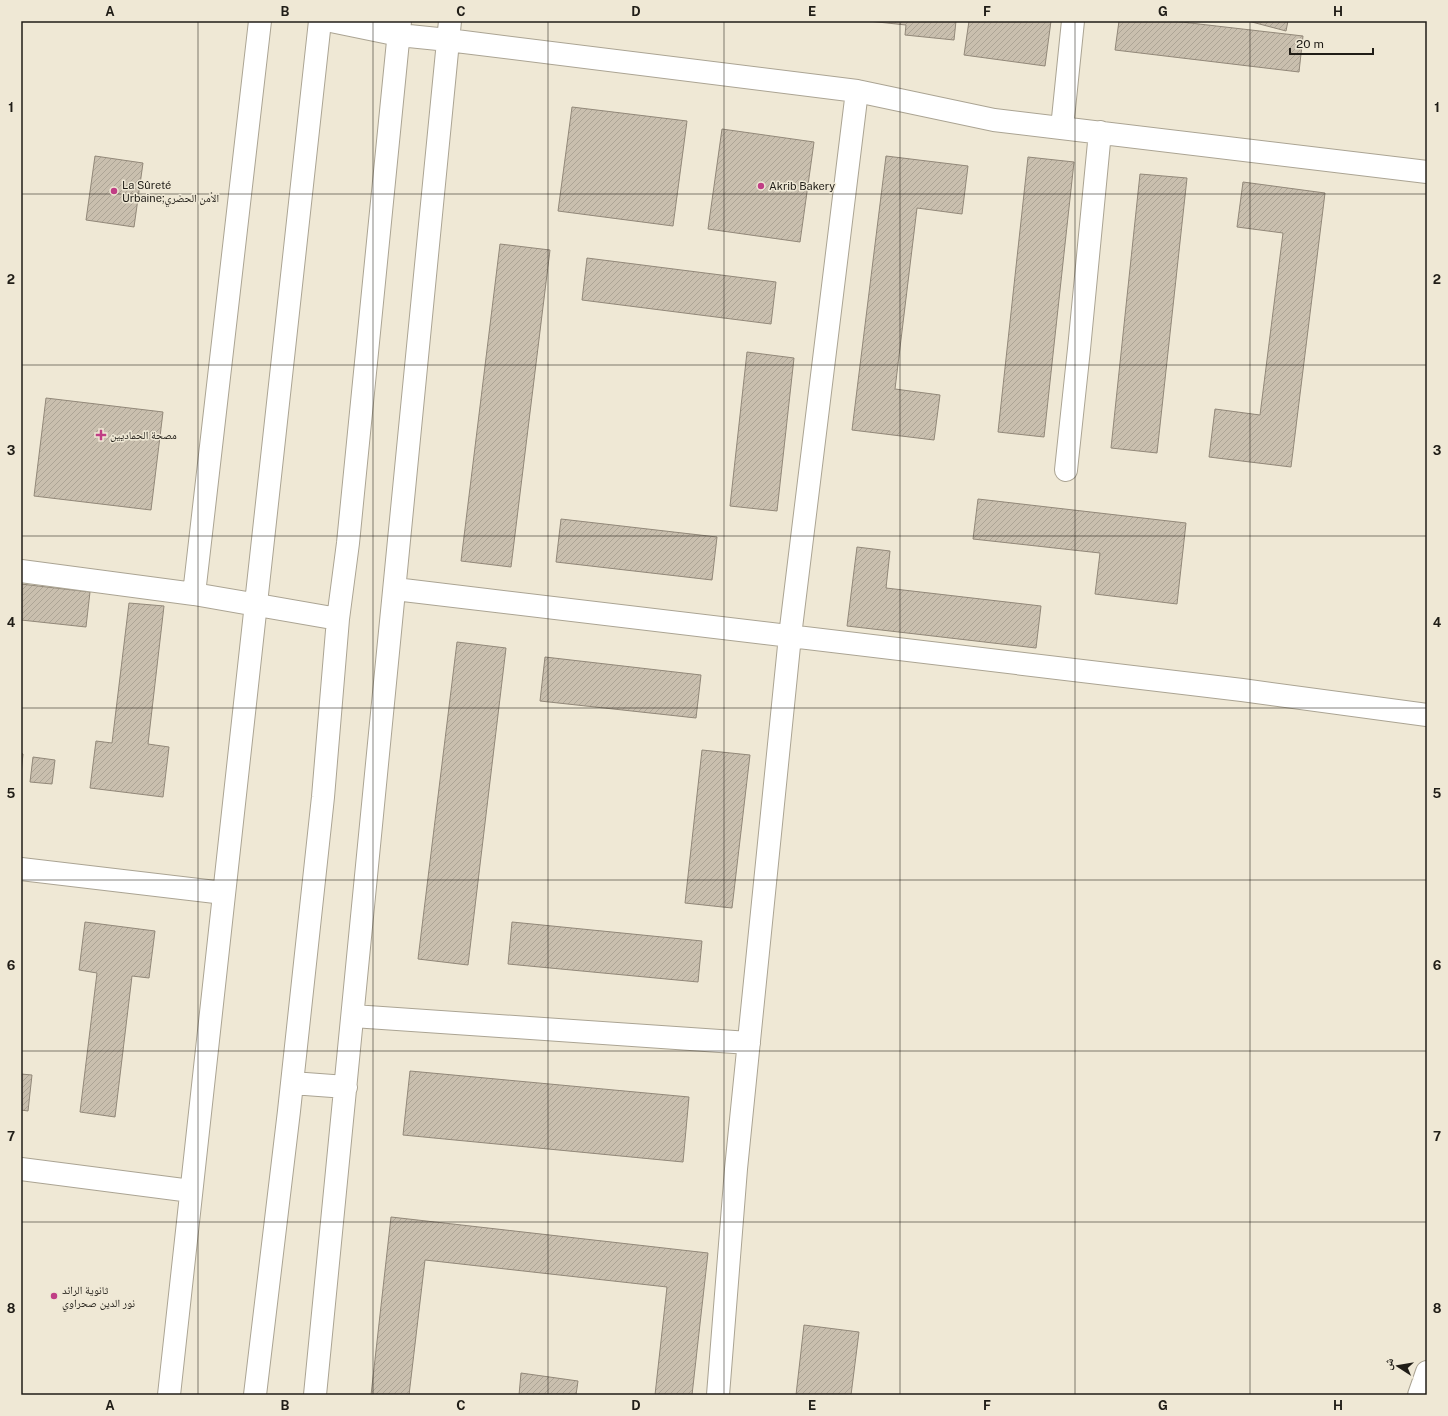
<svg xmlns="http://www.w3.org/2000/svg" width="1448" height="1416" font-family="'Public Sans','Noto Naskh Arabic',sans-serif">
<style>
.building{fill:url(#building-hatch);stroke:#928879}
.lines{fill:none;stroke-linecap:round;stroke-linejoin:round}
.street-casing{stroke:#aba493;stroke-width:24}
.secondary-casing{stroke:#aba493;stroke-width:24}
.street{stroke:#fff;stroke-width:22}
.secondary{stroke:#fff;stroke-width:22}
.grid{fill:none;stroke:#201d17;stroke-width:1;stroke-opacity:0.55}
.poi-dot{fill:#c03e85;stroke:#efe8d5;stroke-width:1.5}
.labels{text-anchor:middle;stroke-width:3;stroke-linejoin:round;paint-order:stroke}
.poi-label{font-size:11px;fill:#201d17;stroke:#efe8d5;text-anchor:start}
.neatline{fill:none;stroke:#201d17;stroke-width:1.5}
.grid-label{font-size:13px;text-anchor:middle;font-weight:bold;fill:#201d17}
</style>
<defs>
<pattern id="building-hatch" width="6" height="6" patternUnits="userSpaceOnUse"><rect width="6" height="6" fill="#c9bfae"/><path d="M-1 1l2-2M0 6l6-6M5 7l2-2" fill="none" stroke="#aca495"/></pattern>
</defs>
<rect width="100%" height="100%" fill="#efe8d5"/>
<path class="building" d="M868,21H956L954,40L905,35L906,25Z
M969,21H1051L1045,66L964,55Z
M1119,21H1173L1303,36L1299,72L1115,50Z
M1248,21H1288L1286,31Z
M572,107L687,121L673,226L558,211Z
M722,129L814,142L800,242L708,229Z
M95,156L143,163L134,227L86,220Z
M886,156L968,166L962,214L917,208L895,389L940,395L934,440L852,430Z
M1028,157L1074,162L1044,437L998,432Z
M1140,174L1187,178L1157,453L1111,448Z
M1243,182L1325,193L1291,467L1209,457L1215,409L1260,415L1283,233L1237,227Z
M500,244L550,250L511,567L461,561Z
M587,258L776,282L771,324L582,300Z
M747,352L794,358L777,511L730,506Z
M46,398L163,412L151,510L34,496Z
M978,499L1186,523L1177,604L1095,594L1100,553L973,539Z
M561,519L717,537L712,580L556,562Z
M857,547L890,551L886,588L1041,606L1036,648L847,626Z
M21,584L90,592L86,627L21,620Z
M129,603L164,606L148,744L169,747L163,797L90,788L96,741L112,743Z
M457,642L506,648L468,965L418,959Z
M545,657L701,675L696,718L540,701Z
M702,750L750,755L732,908L685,903Z
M21,753L23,754L21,774Z
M33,757L55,760L52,784L30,782Z
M85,922L155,931L149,978L132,976L115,1117L80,1112L97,973L79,970Z
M512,922L702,941L698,982L508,964Z
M410,1071L689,1097L683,1162L403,1135Z
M21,1074L32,1075L28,1111L21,1110Z
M391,1217L708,1253L692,1395H655L667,1287L425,1260L409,1395H371Z
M804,1325L859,1332L851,1395H796Z
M521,1373L578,1381L576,1395H519Z"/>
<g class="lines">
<defs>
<path id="street" d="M331,21L399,35L448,40L857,91L994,120L1427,172
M1062,128L1073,21
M1066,470L1079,349L1100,132
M21,571L194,594L338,619
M395,589L1242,690L1427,715
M194,594L260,21
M21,869L224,893
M353,1016L749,1043
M292,1083L346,1087
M21,1169L191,1191
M169,1395L320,21
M255,1395L289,1111L323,797L338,619L348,543L400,21
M315,1395L450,21
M718,1395L736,1169L790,636L857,91"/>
<path id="secondary" d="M1419,1395L1427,1372"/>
</defs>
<use href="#street" class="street-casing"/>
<use href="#secondary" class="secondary-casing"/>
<use href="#street" class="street"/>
<use href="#secondary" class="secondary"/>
</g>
<path class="grid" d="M198,21V1395M373,21V1395M548,21V1395M724,21V1395M900,21V1395M1075,21V1395M1250,21V1395M21,194H1427M21,365H1427M21,536H1427M21,708H1427M21,880H1427M21,1051H1427M21,1222H1427"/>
<g class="poi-dot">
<circle cx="761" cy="186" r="4"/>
<circle cx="114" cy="191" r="4"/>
<path d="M99 429h4v4h4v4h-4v4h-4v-4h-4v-4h4z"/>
<circle cx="54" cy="1296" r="4"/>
</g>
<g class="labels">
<g class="poi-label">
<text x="122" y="189">La Sûreté<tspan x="122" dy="13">Urbaine;الأمن الحضري</tspan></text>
<text x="769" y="190">Akrib Bakery</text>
<text x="110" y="439">مصحة الحماديين</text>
<text x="62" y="1294">ثانوية الرائد<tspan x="62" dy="13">نور الدين صحراوي</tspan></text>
</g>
</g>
<rect width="1448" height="1416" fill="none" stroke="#efe8d5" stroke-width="44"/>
<g transform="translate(1398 1366) rotate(282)" stroke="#efe8d5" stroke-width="3" paint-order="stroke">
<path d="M0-3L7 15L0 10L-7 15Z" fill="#201d17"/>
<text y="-6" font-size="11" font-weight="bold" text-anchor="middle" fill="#201d17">ش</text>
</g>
<path d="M1290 48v6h83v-6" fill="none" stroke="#201d17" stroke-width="2"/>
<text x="1296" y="48" font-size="12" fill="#201d17" stroke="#efe8d5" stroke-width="3" paint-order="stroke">20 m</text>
<rect x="22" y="22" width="1404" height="1372" class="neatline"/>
<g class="grid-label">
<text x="110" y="16">A</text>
<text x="285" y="16">B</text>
<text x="461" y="16">C</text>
<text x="636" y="16">D</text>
<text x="812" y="16">E</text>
<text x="987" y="16">F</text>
<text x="1163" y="16">G</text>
<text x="1338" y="16">H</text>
<text x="11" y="112">1</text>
<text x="1437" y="112">1</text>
<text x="11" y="284">2</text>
<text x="1437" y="284">2</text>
<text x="11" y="455">3</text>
<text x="1437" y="455">3</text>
<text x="11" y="627">4</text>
<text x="1437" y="627">4</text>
<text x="11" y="798">5</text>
<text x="1437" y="798">5</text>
<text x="11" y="970">6</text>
<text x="1437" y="970">6</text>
<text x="11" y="1141">7</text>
<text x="1437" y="1141">7</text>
<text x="11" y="1313">8</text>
<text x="1437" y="1313">8</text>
<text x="110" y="1410">A</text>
<text x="285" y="1410">B</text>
<text x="461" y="1410">C</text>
<text x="636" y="1410">D</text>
<text x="812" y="1410">E</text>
<text x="987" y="1410">F</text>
<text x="1163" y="1410">G</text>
<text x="1338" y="1410">H</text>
</g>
</svg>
